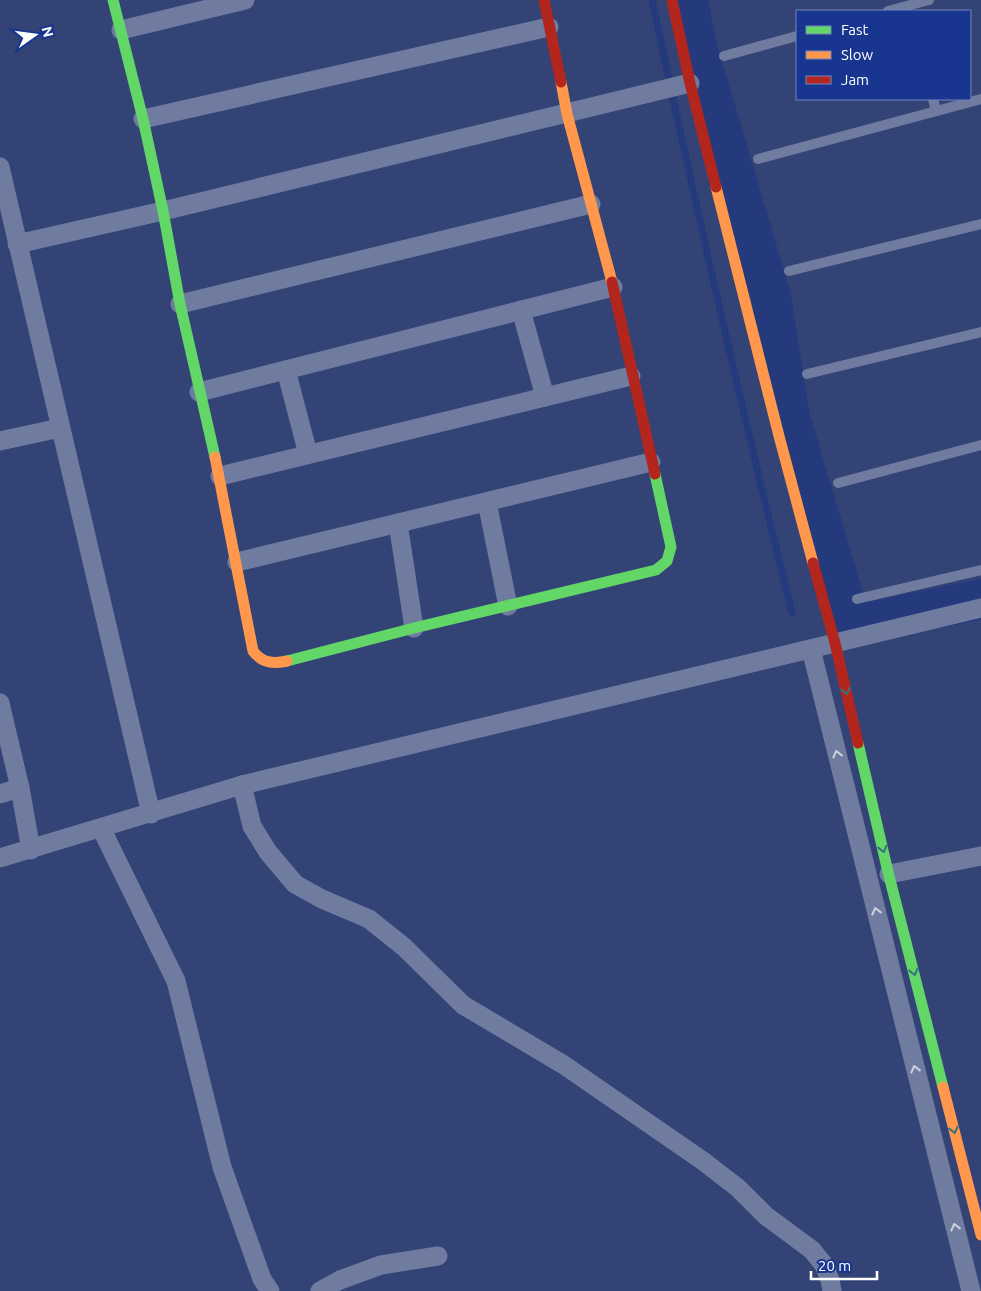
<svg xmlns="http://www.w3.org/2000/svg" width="981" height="1291" font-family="Ubuntu,sans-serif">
<rect width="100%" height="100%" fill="#334375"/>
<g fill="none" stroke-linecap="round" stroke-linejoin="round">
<path stroke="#243a7c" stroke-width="7" d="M652,0C695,205 742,410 792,613"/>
<path stroke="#243a7c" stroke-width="40" d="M688,0L697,47L771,297L790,418L852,625L981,599"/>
<g stroke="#6f7ca0" stroke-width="10">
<path d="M888,11L929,0"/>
<path d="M724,56L797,36"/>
<path d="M933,99L936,111"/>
<path d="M758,159L981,99"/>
<path d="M789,271L981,224"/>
<path d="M807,374L981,332"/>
<path d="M838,483L981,445"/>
<path d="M857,599L981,570"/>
</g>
<g stroke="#6f7ca0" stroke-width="19">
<path d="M121,30L245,0"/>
<path d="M143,119L549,27"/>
<path d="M0,167L151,814"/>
<path d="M17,244L163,211L690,83"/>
<path d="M180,304L591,204"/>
<path d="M521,310L545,397"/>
<path d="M286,370L308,454"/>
<path d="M199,392L613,287"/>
<path d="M0,441L60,428"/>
<path d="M220,476L631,376"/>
<path d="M487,502L508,606"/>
<path d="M398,523L414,628"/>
<path d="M237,562L651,462"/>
<path d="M811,649L971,1291"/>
<path d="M0,703L20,788L31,850"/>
<path d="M242,785L252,826L268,852L295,884L322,899L369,919L404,947L463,1005L564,1065L703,1161L738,1188L766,1216L812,1250L824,1265L830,1280L832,1291"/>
<path d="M0,794L20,788"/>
<path d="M101,828L176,981L222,1167L262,1279L270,1291"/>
<path d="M0,858L242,785L981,608"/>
<path d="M889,874L981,856"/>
<path d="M320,1291L340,1280L381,1265L438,1256"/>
</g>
<g stroke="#63d668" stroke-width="11">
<path d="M113,0L143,119L163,211L180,304L215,457"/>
<path d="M287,661L414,628L656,570L667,561L671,547L655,474"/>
<path d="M858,743L888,872L943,1087"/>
</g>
<g stroke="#ff974d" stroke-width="11">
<path d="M561,82L567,114L612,282"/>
<path d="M716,187L779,436L813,563"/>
<path d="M215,457L253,651C262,663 273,664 287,661"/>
<path d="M943,1087L981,1235"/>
</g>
<g stroke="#b3261e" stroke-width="11">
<path d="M544,0L561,82"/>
<path d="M672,0L690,83L716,187"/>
<path d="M612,282L655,474"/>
<path d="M813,563L835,643L858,743"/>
</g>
</g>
<defs><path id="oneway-chevron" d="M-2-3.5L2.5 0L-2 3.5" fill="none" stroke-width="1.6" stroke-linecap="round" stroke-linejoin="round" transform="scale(1.25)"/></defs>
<g stroke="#367580">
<use href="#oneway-chevron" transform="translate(846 691) rotate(77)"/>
<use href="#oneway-chevron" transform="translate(883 849) rotate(76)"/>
<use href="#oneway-chevron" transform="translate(914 972) rotate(76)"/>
<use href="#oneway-chevron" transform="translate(954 1130) rotate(76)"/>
</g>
<g stroke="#cdd1de">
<use href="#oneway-chevron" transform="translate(837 754) rotate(-104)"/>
<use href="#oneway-chevron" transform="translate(876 911) rotate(-104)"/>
<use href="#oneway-chevron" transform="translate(915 1069) rotate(-104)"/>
<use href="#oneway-chevron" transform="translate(955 1227) rotate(-104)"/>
</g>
<rect x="796" y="10" width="175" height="90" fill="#183590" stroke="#7486bc"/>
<rect x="806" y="26" width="25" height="8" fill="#63d668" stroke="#7486bc"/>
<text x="841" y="35" font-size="15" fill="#ffffff">Fast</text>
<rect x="806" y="51" width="25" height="8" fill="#ff974d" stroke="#7486bc"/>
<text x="841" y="60" font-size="15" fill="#ffffff">Slow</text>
<rect x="806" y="76" width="25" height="8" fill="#b3261e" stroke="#7486bc"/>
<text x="841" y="85" font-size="15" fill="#ffffff">Jam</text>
<g transform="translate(35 35) rotate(76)" stroke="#183590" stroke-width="4" paint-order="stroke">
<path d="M0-4L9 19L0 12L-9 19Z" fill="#ffffff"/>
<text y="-8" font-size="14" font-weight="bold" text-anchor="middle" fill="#ffffff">N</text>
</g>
<path d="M811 1271v8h66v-8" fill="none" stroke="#ffffff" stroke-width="2.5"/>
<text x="818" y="1271" font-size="15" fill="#ffffff" stroke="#183590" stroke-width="4" paint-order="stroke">20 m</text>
</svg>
